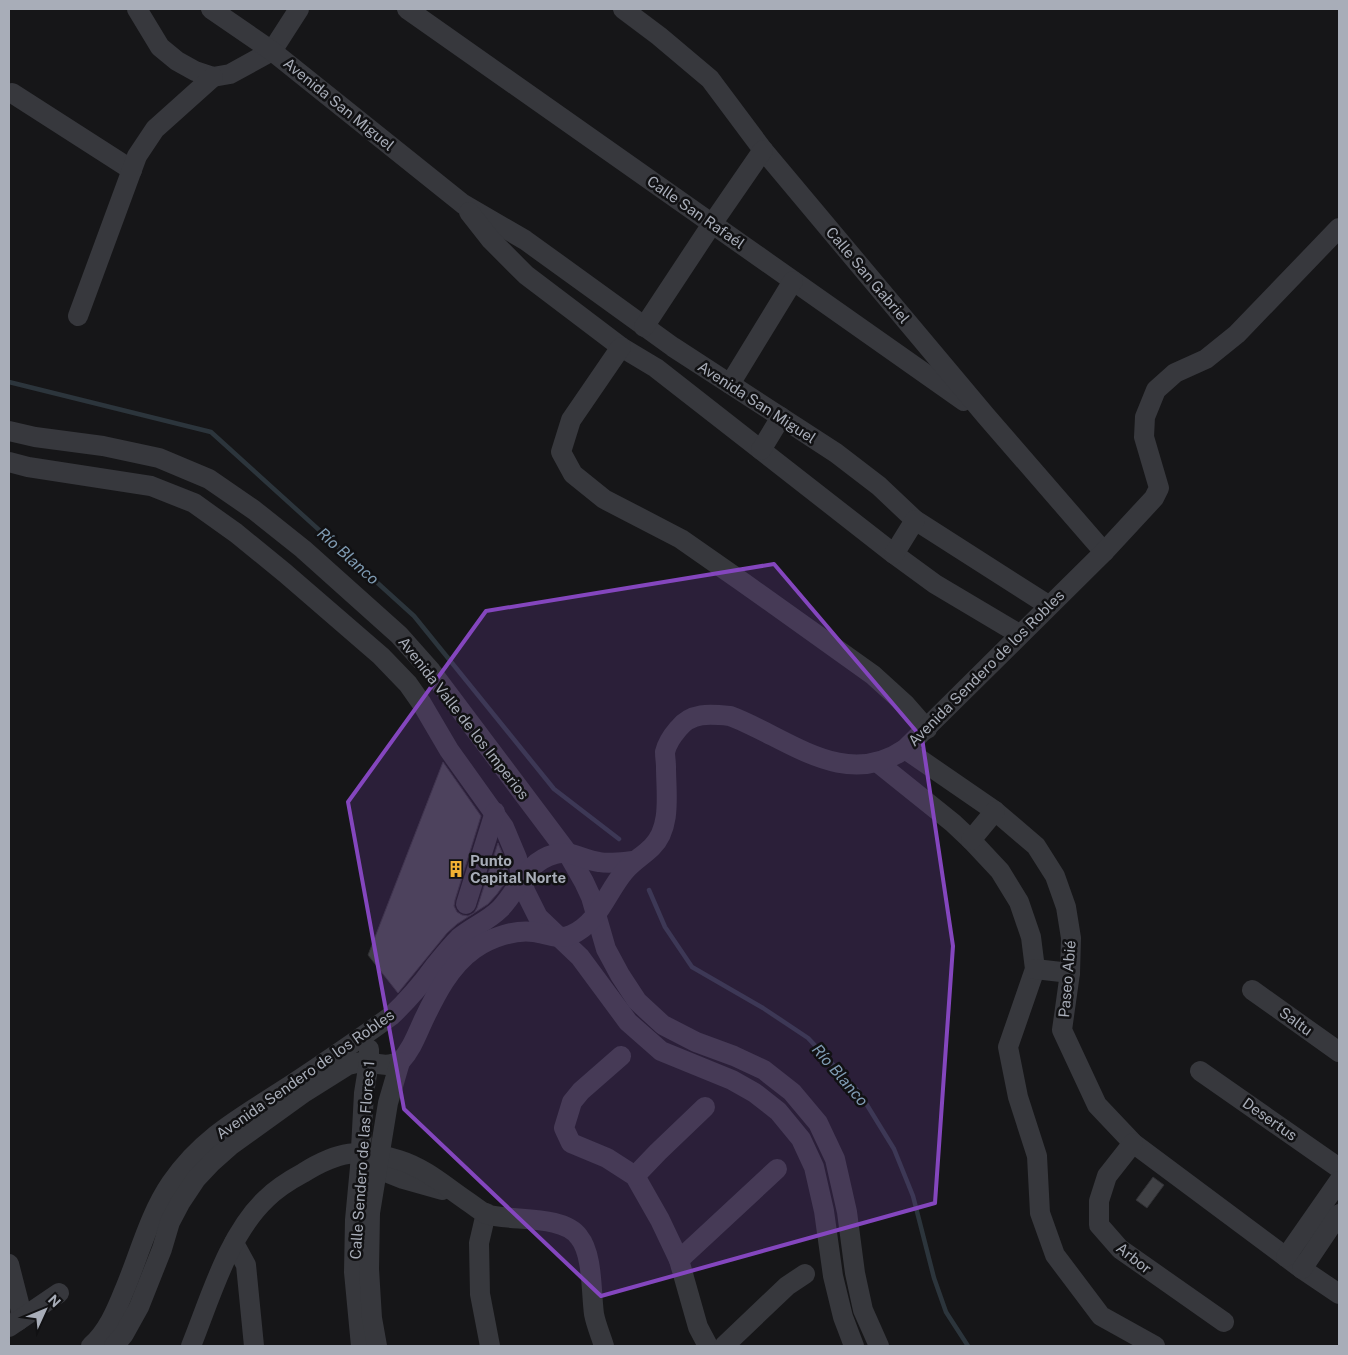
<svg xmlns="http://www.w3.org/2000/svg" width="1348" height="1355" font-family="'Public Sans',sans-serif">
<rect width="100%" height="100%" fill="#161618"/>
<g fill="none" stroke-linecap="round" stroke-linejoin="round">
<g stroke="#2c353c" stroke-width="4.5">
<path d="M9,382L211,432L414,616L554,789L619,839"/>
<path d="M649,890L665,927L692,967L763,1008L808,1038L859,1092L894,1149L913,1196L934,1278L946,1312L968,1346"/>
</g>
</g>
<g fill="#404145" stroke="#303034">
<path d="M443,762L481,816L455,900L454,906L457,912L462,915L468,916L474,913L477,908L498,843L506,862L509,877L497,894L488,904L457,924L447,933L398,993L368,955Z"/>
<path d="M1153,1177L1164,1185L1147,1208L1136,1200Z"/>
</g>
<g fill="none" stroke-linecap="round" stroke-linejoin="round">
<g stroke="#37383d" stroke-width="20">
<path d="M137,9L160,47L177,61L195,71L213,77L230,74L272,51L299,9"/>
<path d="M211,9L272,51L463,204L525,240L673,347L836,453L879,486L915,520L1048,605"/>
<path d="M407,9L964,401"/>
<path d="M623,9L659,36L710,79L763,150L986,416L1104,552"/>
<path d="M12,93L132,170"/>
<path d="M469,212L491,240L526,275L621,347L656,368L894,554L935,584L1019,634"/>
<path d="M78,316L137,156L155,129L213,77"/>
<path d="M644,327L712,224L763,150"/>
<path d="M621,347L571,420L561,452L573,474L604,499L681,539L744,583L873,675L906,705L927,729"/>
<path d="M730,384L793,281"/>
<path d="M9,431L35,437L103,446L159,458L209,479L254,510L303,549L399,635L431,671L567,852L584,882L591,897L606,949L620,975L637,1001L663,1025L696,1042L734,1056L764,1070L792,1092L818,1123L835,1159L847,1212L855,1273L863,1310L879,1346"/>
<path d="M761,450L781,417"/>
<path d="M9,462L28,467L151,486L194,503L236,533L285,573L381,656L408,684L422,704L449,750L504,827L517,858L525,891L538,917L580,957L628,1022L661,1051L732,1080L755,1093L778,1111L801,1139L814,1167L824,1211L833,1276L843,1317L854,1346"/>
<path d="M894,554L915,520"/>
<path d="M905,749L995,811L1036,846L1055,876L1066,907L1071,938L1070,973L1062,1030L1097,1105L1133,1143L1302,1269L1339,1294"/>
<path d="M877,762L953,823L971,840L1000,871L1019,902L1031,937L1035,969L1008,1047L1018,1097L1037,1156L1040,1213L1055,1255L1101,1316L1155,1346"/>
<path d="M971,840L995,811"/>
<path d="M466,904L495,812"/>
<path d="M1035,969L1070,973"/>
<path d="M1252,990L1339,1052"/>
<path d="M621,1056L581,1091L572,1102L564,1128L571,1143L607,1158L635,1176L660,1220L679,1260L698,1327L708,1346"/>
<path d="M1200,1071L1339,1168"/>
<path d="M1133,1143L1107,1176L1099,1201V1225L1120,1249L1224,1322"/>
<path d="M365,1167L378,1169L403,1179L442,1190"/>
<path d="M635,1176L658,1152L705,1107"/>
<path d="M486,1213L479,1243L480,1294L490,1346"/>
<path d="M234,1243L246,1265L254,1346"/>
<path d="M1286,1257L1339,1181"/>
<path d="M679,1260L777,1169"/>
<path d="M9,1264L20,1307L21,1313L18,1321"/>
<path d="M1302,1269L1339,1214"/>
<path d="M9,1327L59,1293"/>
<path d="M91,1346C107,1332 116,1311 124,1291C139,1256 149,1215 171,1183C203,1136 245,1115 291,1085C324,1063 358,1040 391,1016C407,1001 421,985 434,967C442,957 450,947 459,938C472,927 488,921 500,909C519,890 525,862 555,854C571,850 583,860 599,862C610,864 622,862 633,861"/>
<path d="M114,1346L124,1334L139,1307L162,1249L170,1222L180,1203L196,1179L212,1162L230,1146L305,1092L348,1065L361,1062L387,1065L400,1062C412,1049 417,1034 424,1019C436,994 450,966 474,949C490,938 515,929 534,932C547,934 559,940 571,935C598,924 607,892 624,872C632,862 643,856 652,847C672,827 666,793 666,767C666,762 665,757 665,752C667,743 672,736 678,729C691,712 710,714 730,716C787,737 844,791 905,749L1104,552L1154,498L1159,488L1144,437L1145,417L1156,390L1175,373L1206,359L1237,334L1339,228"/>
<path d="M191,1346C210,1299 228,1235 266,1199C276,1189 290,1180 303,1173C338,1151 359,1148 399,1160C425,1168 445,1186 467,1201C473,1205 480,1211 486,1214C510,1222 563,1214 579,1237C593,1254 591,1292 594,1314C596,1325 601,1336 604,1346"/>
<path d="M361,1346L354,1272L355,1220L360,1167L364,1093L369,1062V1049"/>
<path d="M377,1346L372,1318L369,1269L370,1213L388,1103L400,1062"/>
<path d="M724,1346L787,1286L805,1274"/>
</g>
</g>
<path fill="#8446be" fill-opacity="0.2" stroke="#8446be" stroke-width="4" stroke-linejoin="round" d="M774,564L922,738L953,946L935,1203L601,1296L404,1109L348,802L486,611Z"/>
<defs>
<g id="building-bare" transform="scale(1.35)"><path d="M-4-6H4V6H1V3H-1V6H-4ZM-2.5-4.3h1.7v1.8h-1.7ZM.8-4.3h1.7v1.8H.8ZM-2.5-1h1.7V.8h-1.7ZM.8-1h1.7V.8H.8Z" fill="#f2b134" stroke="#111113" stroke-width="2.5" paint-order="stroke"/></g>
</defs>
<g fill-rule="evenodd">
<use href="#building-bare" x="456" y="869"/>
</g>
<g text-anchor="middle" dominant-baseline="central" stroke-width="5" stroke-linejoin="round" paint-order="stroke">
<g font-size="15" fill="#a8adb8" stroke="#111113">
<text transform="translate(339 104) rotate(39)">Avenida San Miguel</text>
<text transform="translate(696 212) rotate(35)">Calle San Rafaél</text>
<text transform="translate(868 275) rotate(50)">Calle San Gabriel</text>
<text transform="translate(757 402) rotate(33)">Avenida San Miguel</text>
<text transform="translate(986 668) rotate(-45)">Avenida Sendero de los Robles</text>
<text transform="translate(464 718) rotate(52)">Avenida Valle de los Imperios</text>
<text transform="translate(1067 979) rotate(-85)">Paseo Abié</text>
<text transform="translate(1296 1021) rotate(36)">Saltu</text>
<text transform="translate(305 1074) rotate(-35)">Avenida Sendero de los Robles</text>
<text transform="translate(1270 1119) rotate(35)">Desertus</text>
<text transform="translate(362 1160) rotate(-86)">Calle Sendero de las Flores 1</text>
<text transform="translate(1134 1258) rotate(38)">Arbor</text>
</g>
<g font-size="15" font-weight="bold" fill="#a8adb8" stroke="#111113" text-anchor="start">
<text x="470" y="860">Punto<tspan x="470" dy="17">Capital Norte</tspan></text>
</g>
<g font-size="16" font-style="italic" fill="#7f9bb3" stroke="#111113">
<text transform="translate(348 556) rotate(42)">Río Blanco</text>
<text transform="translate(840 1075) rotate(49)">Río Blanco</text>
</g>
</g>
<rect width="1348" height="1355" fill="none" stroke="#a8adb8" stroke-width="20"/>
<g transform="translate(45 1310) rotate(46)" stroke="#111113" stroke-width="4" paint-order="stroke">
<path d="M0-4L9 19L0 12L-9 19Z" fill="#a8adb8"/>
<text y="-8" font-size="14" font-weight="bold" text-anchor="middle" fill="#a8adb8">N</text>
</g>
</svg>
